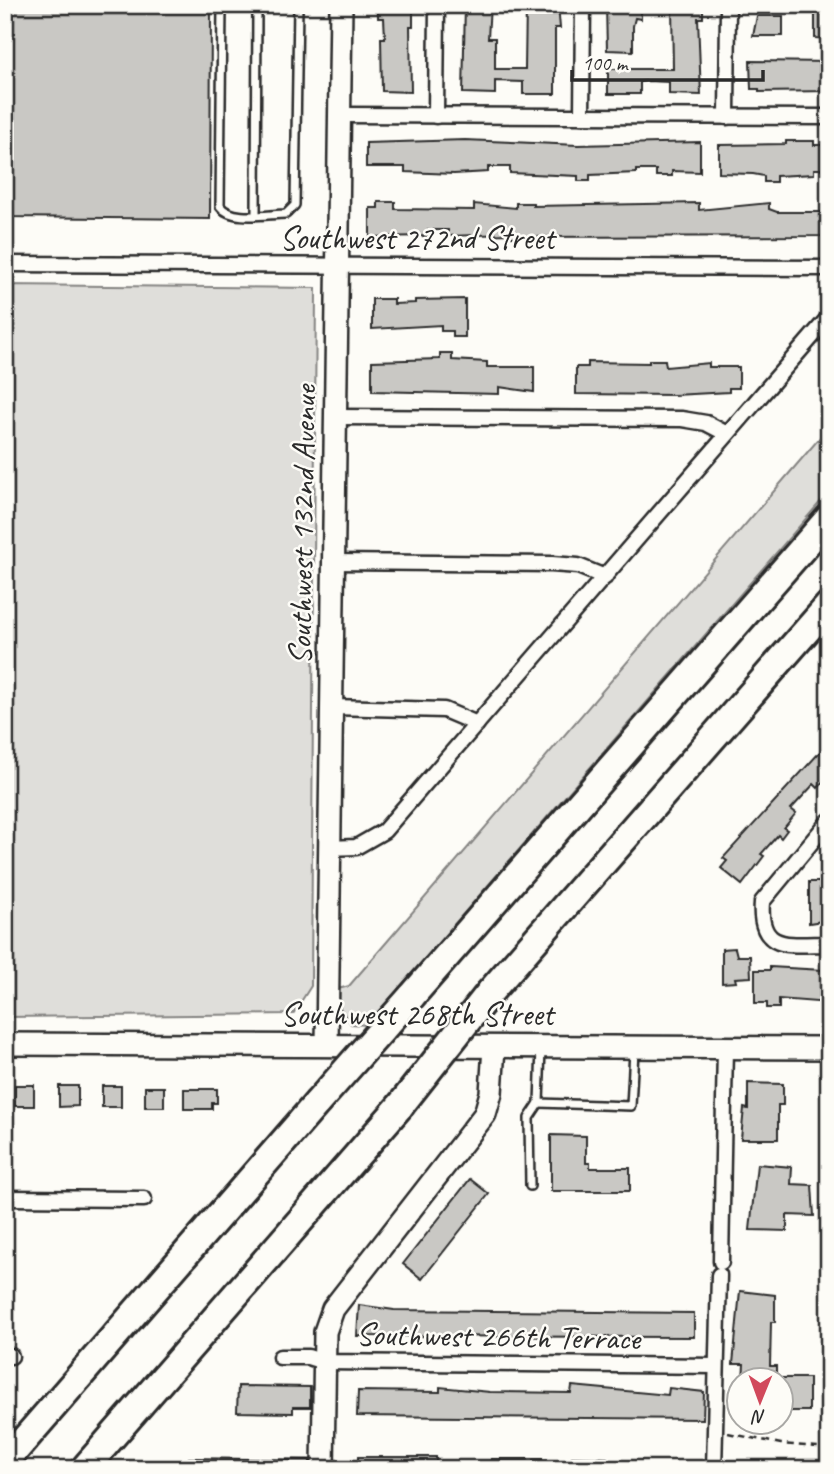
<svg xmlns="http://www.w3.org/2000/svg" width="834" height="1474" font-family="Caveat,sans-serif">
<rect width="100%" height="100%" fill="#fdfcf7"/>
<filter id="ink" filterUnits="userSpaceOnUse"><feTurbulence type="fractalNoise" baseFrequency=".0143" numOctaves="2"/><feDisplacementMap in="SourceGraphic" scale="14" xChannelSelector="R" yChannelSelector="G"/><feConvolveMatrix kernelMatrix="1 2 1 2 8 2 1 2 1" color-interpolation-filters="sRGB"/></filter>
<g filter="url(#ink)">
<g fill="#dfdeda" stroke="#858482" stroke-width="2">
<path d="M5,285L316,288L311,986L293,1014L5,1017Z"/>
<path d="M829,427V492L367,1025L351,1024L340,1008L338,989L349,986Z"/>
</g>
<g fill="#c9c8c4" stroke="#2b2b2b" stroke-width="2">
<path d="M5,5H211L210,219L5,217Z"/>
<path d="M378,5H413V26H410L411,92L382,91L381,38H385L384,18H378Z"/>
<path d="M465,5H490L488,38H495V69H525L526,5H558L560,28H555V94H523V82L495,81V94L463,93Z"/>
<path d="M606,5H641V19L635,18L633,26V51L607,50Z"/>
<path d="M672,5H703V18H698L701,95L669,94V82L647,81L640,82V94H608V69H673Z"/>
<path d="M815,13H829V39L815,38Z"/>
<path d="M757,16H783V36H753Z"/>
<path d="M750,61L829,62V91L759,92V89H751Z"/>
<path d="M465,140L578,145L700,142V172L672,171V176H656V170H636V173L590,175V181H578V176L510,173V167H488V172L454,174L405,172V167H366V143Z"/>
<path d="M786,141H814V145H829V169H814V174L776,176V182H764V176L753,174L719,173V145L786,144Z"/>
<path d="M378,202H395V209L474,210V204L516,208V203H533V206L699,203V210L769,203V209L777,212H829V236L508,237V234L448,236V230H428V236L370,237V208H378Z"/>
<path d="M372,299H394V304L415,303V300L465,299V337H453V331H441V325L372,329Z"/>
<path d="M440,353H452V360L487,362V367H534V392L499,387V394L372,391V361L440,359Z"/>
<path d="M649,360H665L666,367L709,363V367H739V388H729V392L674,395L576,394V367H588V362L649,363Z"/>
<path d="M829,742V776L818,788L814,784L791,809L796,813L784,828L787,830L781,838L778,835L761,854L764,856L742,885L721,868L727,861L723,858Z"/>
<path d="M809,882H829V920L809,923Z"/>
<path d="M735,948L737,956H750L751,977L735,978L736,982L722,983V949Z"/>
<path d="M770,967L823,970V974H829V1003L779,999V1008H767V1003H755V970H770Z"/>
<path d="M748,1083L783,1084V1105H778V1139H741L744,1108L748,1109Z"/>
<rect x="15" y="1085" width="19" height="21"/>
<path d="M59,1086H78V1106L59,1107Z"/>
<rect x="102" y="1086" width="19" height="21"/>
<rect x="145" y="1087" width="19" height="20"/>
<path d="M184,1089H217V1103H212V1109H184Z"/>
<path d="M551,1135L586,1136V1163H590V1168H630V1191H551Z"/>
<path d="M757,1164L792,1167L791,1184L812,1185L814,1216L787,1215V1231L750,1230Z"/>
<path d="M470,1179L489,1194L422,1279L403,1264Z"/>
<path d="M740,1291L775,1295V1322H771L770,1366H776V1380H743L744,1364H733Z"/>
<path d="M359,1305L394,1310L694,1313V1337L357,1336Z"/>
<rect x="782" y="1378" width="27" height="33"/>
<path d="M238,1386L310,1387V1407H293V1413L237,1412Z"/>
<path d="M572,1386L668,1395L669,1388L704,1392L703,1419L357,1416L358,1391L440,1392V1387L490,1392L571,1393Z"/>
<rect x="358" y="1457" width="78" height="12"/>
<path d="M572,1457L607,1458V1469H572Z"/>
<path d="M189,1458L310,1460V1469H189Z"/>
<rect x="491" y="1459" width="51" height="10"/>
</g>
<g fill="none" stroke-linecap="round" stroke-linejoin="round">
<g stroke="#2b2b2b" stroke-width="12">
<g id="lane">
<path d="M222,5L220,206C231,222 268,214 286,214L295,205L298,5"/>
<path d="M256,214L257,5"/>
<path d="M541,1048L539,1103L631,1106L634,1051"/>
<path d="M530,1186L529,1118L539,1103"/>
</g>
</g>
<g stroke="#2b2b2b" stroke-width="19">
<g id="street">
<path d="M340,115L829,117"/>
<path d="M436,116L437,5"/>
<path d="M582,116L583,5"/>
<path d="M727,117L728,5"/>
<path d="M5,264L829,268"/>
<path d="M335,417L682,419L706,423L727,434"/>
<path d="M333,562L552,564L578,566L605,577"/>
<path d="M332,707L444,710L477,724"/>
<path d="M829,821L762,902C758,953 790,944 829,944"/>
<path d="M329,848L356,847L384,831L829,317"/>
<path d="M5,1198L144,1199"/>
<path d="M721,1262L725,1047"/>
<path d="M5,1356H11"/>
<path d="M280,1357H308L324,1362L716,1366"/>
<path d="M714,1469L719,1275"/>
</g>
</g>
<g stroke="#2b2b2b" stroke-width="26">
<g id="secondary">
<path d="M5,1044L829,1048"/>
<path d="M327,1045L341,5"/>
<path d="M323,1469L325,1332L333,1309L485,1114L491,1093L494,1047"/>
</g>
</g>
<g stroke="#2b2b2b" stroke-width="32">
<g id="highway">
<path d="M490,992L829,605"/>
<path d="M411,997L829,518"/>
<path d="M5,1462L317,1103"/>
<path d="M84,1469L400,1106"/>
</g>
</g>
<path stroke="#2b2b2b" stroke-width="2.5" stroke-dasharray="7 5" stroke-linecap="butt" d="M728,1433L781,1444L829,1448"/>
<use href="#lane" stroke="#fdfcf7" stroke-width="7"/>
<use href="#street" stroke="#fdfcf7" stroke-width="14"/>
<use href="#secondary" stroke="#fdfcf7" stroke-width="21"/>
<use href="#highway" stroke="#fdfcf7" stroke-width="26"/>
<g stroke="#2b2b2b" stroke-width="32" stroke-linecap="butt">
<g id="highway-bridge">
<path d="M317,1103L411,997"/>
<path d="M400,1106L490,992"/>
</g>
</g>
<use href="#highway-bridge" stroke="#fdfcf7" stroke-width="26"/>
</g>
</g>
<g text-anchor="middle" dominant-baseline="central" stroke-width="5" stroke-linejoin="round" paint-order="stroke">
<g font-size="33" fill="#2b2b2b" stroke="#fdfcf7">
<text x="417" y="238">Southwest 272nd Street</text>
<text transform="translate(302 525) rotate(-89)">Southwest 132nd Avenue</text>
<text x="417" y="1014">Southwest 268th Street</text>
<text transform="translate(498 1336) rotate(1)">Southwest 266th Terrace</text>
</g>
</g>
<rect width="834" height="1474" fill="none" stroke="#fdfcf7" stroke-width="28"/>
<rect x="14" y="14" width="806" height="1446" fill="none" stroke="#2b2b2b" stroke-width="2.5" filter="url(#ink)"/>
<g transform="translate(760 1401) rotate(181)"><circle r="33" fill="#fdfcf7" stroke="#a9a8a5" stroke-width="2"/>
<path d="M0-5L12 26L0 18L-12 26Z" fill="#d1495b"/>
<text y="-10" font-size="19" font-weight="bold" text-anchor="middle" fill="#2b2b2b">N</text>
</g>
<path d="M572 70v10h191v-10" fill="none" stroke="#2b2b2b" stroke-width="3.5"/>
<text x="582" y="70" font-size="21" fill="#2b2b2b" stroke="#fdfcf7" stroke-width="5" paint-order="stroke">100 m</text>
</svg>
